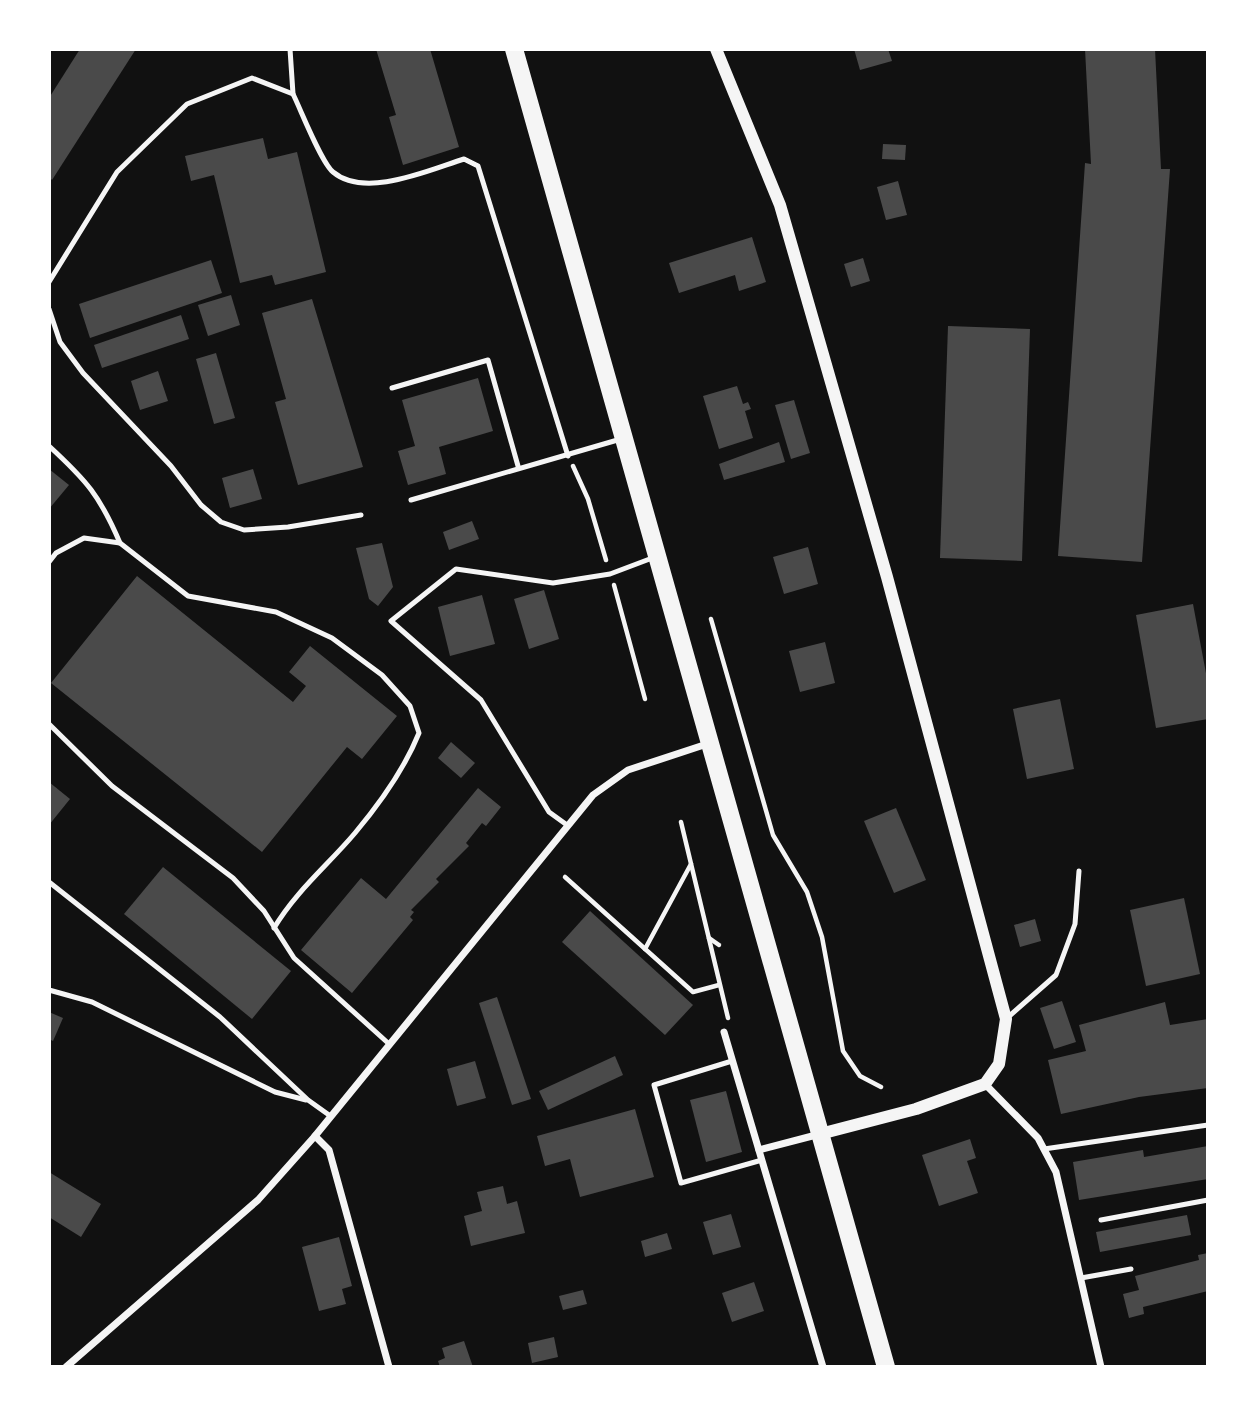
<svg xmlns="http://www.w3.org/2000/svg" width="1257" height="1416" font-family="Figtree,sans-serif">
<rect width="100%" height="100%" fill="#111"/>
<g fill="#4a4a4a">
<path d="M80,49H136L52,180L49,177V98Z"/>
<path d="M376,49H430L459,147L403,165L389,117L396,115Z"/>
<path d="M854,49H888L892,61L860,70Z"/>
<path d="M1085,49H1155L1161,169H1170L1142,562L1058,556L1085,163L1091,164Z"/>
<path d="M263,138L268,159L297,152L326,272L275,285L272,275L240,283L214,175L191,181L185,156Z"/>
<path d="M883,144L906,145L905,160L882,159Z"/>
<path d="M898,181L907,215L886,220L877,187Z"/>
<path d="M752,237L766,282L739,291L735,275L679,293L669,263Z"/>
<path d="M863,258L870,281L851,287L844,264Z"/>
<path d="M211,260L222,293L90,338L79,304Z"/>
<path d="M231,295L240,325L208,336L198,305Z"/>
<path d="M312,299L363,467L298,485L275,402L286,399L262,313Z"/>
<path d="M181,315L189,339L102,368L94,345Z"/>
<path d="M948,326L1030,329L1022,561L940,558Z"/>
<path d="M216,353L235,418L214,424L196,359Z"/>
<path d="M158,371L168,401L140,410L131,381Z"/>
<path d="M478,378L493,431L439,447L446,474L408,485L398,451L415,446L402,400Z"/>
<path d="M737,386L743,404L748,402L751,409L745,411L753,438L719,449L703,396Z"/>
<path d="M794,400L810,453L791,459L775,405Z"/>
<path d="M779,442L785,462L724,480L719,464Z"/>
<path d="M49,469L69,485L49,509Z"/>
<path d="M253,469L262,499L230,508L222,478Z"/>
<path d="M472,521L479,539L449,550L443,532Z"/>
<path d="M382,543L393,587L378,606L369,599L356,548Z"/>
<path d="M808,547L818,584L784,594L773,557Z"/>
<path d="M137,576L293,702L306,686L289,672L310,646L397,716L362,759L347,747L262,852L51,683Z"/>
<path d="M544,590L559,639L529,649L514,599Z"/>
<path d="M482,595L495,644L450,656L438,607Z"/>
<path d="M1193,604L1208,684V719L1156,728L1136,615Z"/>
<path d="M825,642L835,683L800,692L789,651Z"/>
<path d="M1060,699L1074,769L1027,779L1013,709Z"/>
<path d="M451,742L475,763L461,778L438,758Z"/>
<path d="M49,782L70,799L49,825Z"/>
<path d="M478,788L501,807L486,826L482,823L466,843L469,846L436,879L439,882L411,910L414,912L410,917L413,920L352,993L301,950L361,878L386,899Z"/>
<path d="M896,808L926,880L894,893L864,821Z"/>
<path d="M163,867L291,971L252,1019L124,914Z"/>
<path d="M1184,898L1200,974L1146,986L1130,910Z"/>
<path d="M590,911L693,1005L665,1035L562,942Z"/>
<path d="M1035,919L1041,941L1020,947L1014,925Z"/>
<path d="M497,997L531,1099L512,1105L479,1003Z"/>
<path d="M1062,1001L1076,1042L1054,1049L1040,1008Z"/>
<path d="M1165,1002L1170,1025L1208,1019V1088L1139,1097L1061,1114L1048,1060L1086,1051L1079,1025Z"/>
<path d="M49,1012L63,1018L53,1041L49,1039Z"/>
<path d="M615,1056L623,1075L548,1110L539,1091Z"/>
<path d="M475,1061L486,1098L457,1106L447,1069Z"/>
<path d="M726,1091L742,1152L706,1162L690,1100Z"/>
<path d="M635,1109L654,1177L580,1197L570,1159L545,1166L537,1136Z"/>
<path d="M970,1139L976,1158L967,1161L978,1193L939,1206L922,1155Z"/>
<path d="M1208,1146V1179L1079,1200L1073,1162L1143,1150L1144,1157Z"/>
<path d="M49,1172L101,1204L81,1237L49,1217Z"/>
<path d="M503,1186L507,1204L517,1201L525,1233L471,1246L464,1216L482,1211L477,1192Z"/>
<path d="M731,1214L741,1247L713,1255L703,1222Z"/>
<path d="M1187,1215L1191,1235L1100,1252L1096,1232Z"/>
<path d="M667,1233L672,1249L645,1257L641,1241Z"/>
<path d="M339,1237L352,1286L342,1289L346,1304L319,1311L302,1247Z"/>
<path d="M1208,1253V1291L1143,1307L1144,1314L1129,1318L1123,1294L1139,1290L1135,1276L1199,1260L1198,1255Z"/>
<path d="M754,1282L764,1311L732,1322L722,1293Z"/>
<path d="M583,1290L587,1304L563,1310L559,1296Z"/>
<path d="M554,1337L558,1357L532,1363L528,1343Z"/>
<path d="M464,1341L473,1367H440L438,1361L445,1358L442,1348Z"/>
</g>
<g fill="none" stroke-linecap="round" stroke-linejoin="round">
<g stroke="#f5f5f5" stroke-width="4.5">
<path d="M573,466L588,499L606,560"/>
<path d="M614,585L645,699"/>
<path d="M711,619L773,835L807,892L822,937L843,1051L860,1076L881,1087"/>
<path d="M681,822L728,1018"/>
<path d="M565,877L693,992L719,985"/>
<path d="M709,938L719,945"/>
<path d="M645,949L691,864"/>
</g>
<g stroke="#f5f5f5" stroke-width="5">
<path d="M290,49L293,94"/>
<path d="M49,282L117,172L187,104L252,78L293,94C301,110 321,162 333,172C365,199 429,170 464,159L478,166L568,456"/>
<path d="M49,309L60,342L83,373L171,466L201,505L221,522L244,530L288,527L361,515"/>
<path d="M392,388L488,360L518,466"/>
<path d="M49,446C87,481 100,496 120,543"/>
<path d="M411,500L621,439"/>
<path d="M49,562L56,553L84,538L120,543L188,596L276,612L332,638L382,675L410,706L419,733C404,770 381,802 355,833C328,865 296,891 274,928"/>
<path d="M49,724L112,786L233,878L264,911L294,958L388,1043"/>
<path d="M567,825L549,812L481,700L391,621L456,569L553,583L610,574L655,557"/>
<path d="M49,882L220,1017L308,1100L329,1115"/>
<path d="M49,990L92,1002L275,1092L306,1100"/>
<path d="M1006,1019L1056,975L1075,924L1079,871"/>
<path d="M732,1061L654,1085L681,1183L762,1160"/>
<path d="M1044,1149L1208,1125"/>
<path d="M1101,1220L1208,1200"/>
<path d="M1081,1278L1131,1269"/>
</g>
<g stroke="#f5f5f5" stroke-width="7">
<path d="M724,1032L823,1367"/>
<path d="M985,1084L1038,1138L1056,1172L1101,1367"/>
<path d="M315,1136L329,1150L389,1367"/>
<path d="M759,1150L820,1134"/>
<path d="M66,1367L258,1200L315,1136L593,795L628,770L710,743"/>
</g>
<path stroke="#f5f5f5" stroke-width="12" d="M716,49L780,205L793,250L887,577L1006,1019L999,1064L985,1084L916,1109L820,1134"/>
<path stroke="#f5f5f5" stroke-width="18" d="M514,49L886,1367"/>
</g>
<rect width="1257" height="1416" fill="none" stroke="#ffffff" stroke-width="102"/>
</svg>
